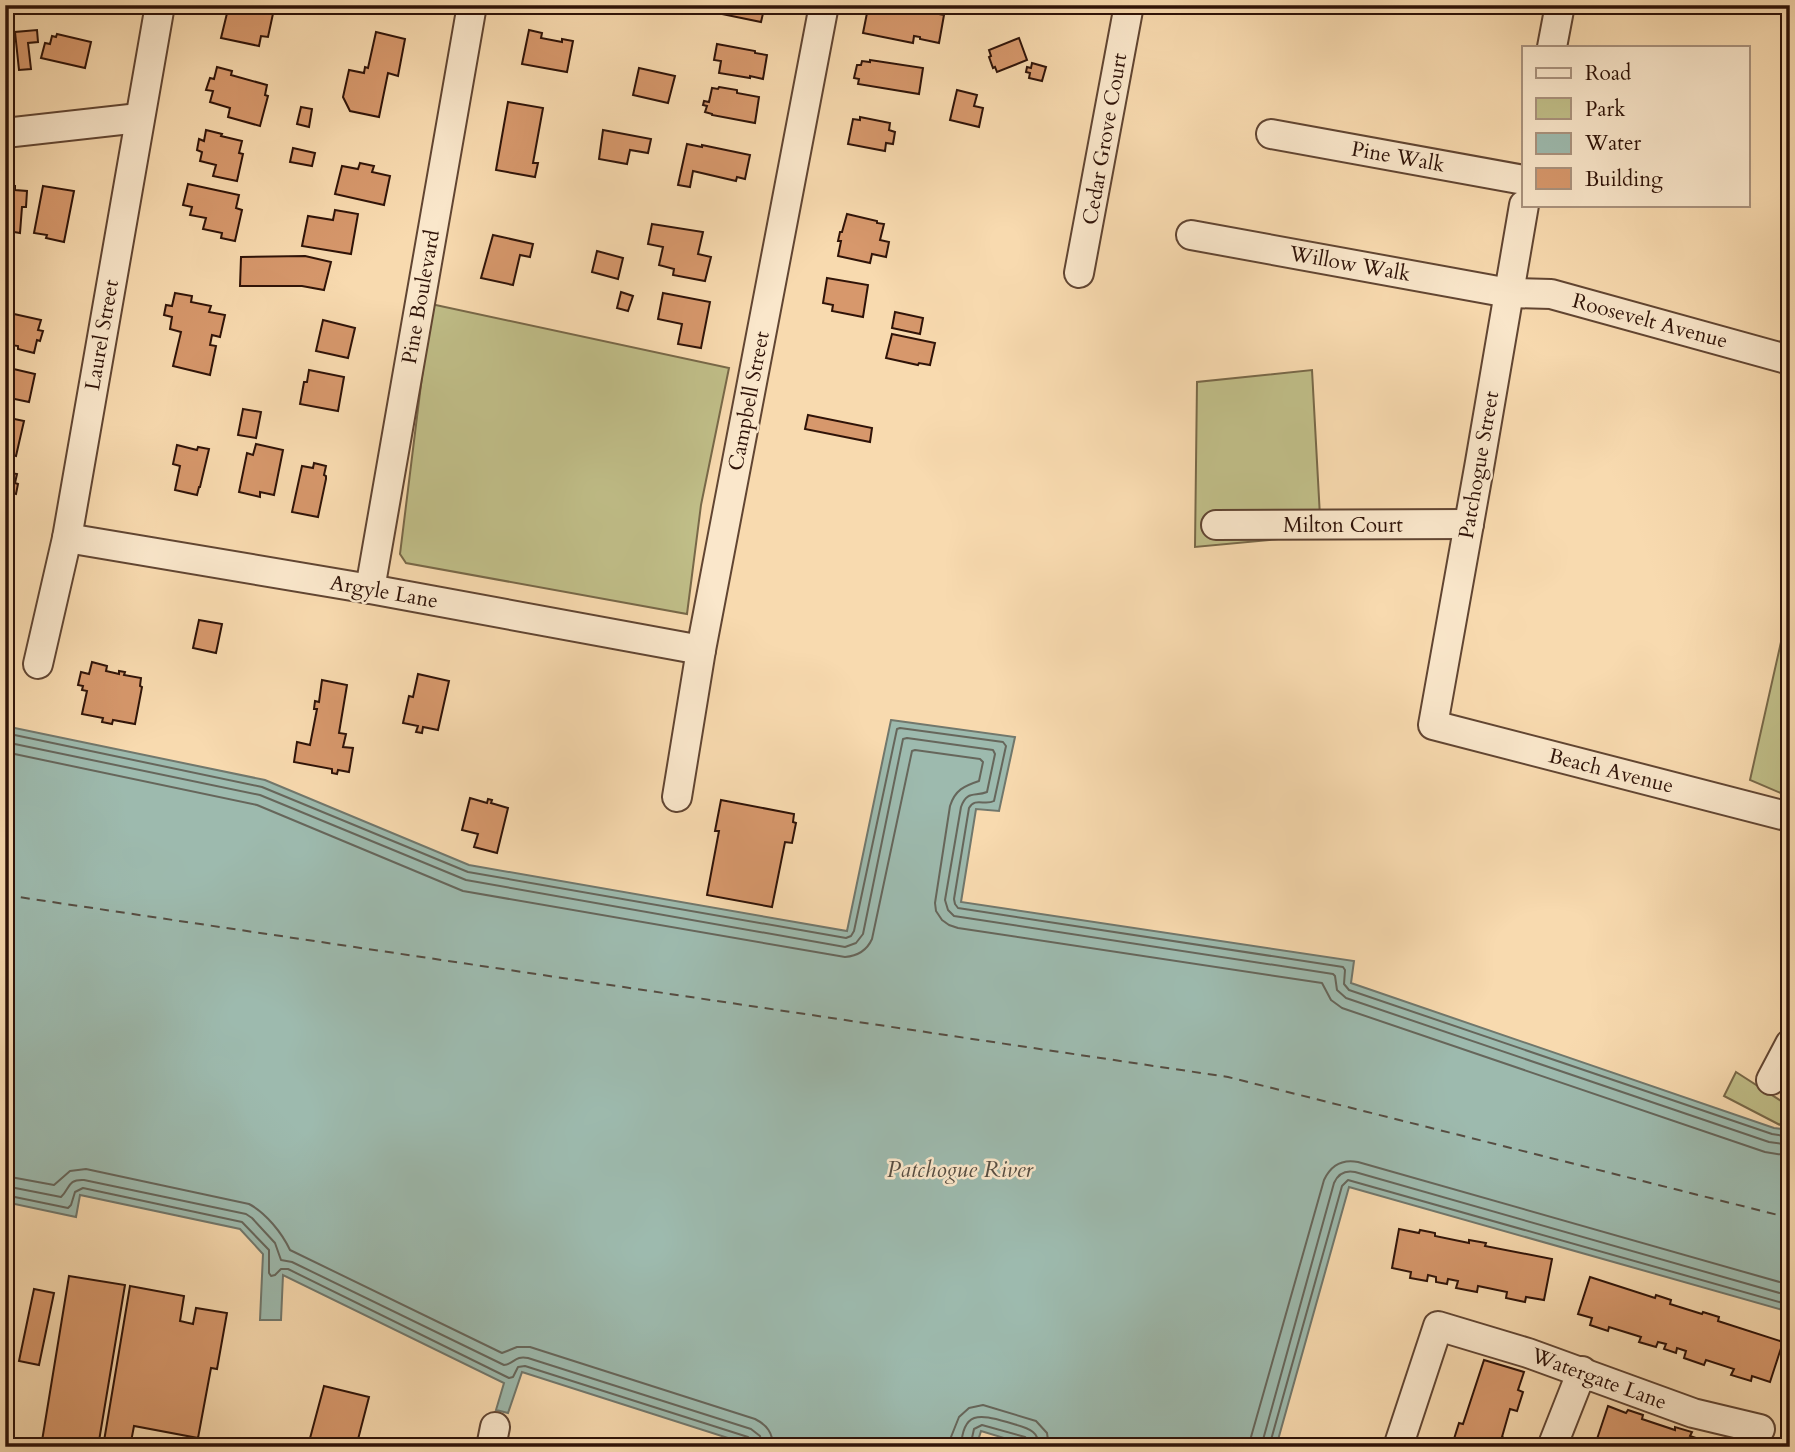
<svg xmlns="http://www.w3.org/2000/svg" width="1795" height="1452" font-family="Cardo,serif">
<rect width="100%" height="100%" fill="#f8daaf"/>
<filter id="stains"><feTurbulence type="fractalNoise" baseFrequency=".00286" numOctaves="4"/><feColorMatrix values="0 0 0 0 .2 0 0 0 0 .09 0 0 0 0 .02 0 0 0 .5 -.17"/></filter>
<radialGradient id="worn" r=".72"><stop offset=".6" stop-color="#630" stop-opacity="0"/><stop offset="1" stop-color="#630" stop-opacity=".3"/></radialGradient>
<g fill="#c0be88" stroke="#786848" stroke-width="2">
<path d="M431,304L729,368L701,505L687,614L406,563L400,554Z"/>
<path d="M1312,370L1321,535L1195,547L1197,382Z"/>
<path d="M1790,602V797L1750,780Z"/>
<path d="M1736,1072L1789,1106L1780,1125L1724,1096Z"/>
</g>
<path fill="#9dbaae" stroke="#71776c" stroke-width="2" d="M891,720L1015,737L999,811L976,809L961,902L1354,961L1351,983L1774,1128L1790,1130V1312L1349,1187L1276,1447H1034L981,1431L976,1447H756L522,1372L508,1413L496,1410L504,1383L283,1275L281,1320H260L263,1254L240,1229L80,1195L76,1217L5,1202V726L265,780L469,865L847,931Z"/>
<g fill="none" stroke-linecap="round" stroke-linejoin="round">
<g stroke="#66665b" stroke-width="2">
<path d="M5,733L262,787L468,872L846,938L851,936L854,931L897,729L900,728L1003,742L1006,746L994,801C985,806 975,797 969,808L954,899L955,904L958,908L1343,967L1345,970L1344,984L1349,990L1772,1134L1790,1137"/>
<path d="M5,742L260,795L466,880L845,947L856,943L863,934L903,739L907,738L993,750L995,754L987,792C975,797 967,790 961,807L945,900L948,910L954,916L1333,974L1335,976L1337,990L1346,998L1769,1142L1790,1145"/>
<path d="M5,752L257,805L463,891L845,957C858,956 867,950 872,939L912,751L915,750L980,759L983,762L979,781C964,786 955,790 950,806L935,903L936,911L942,920L949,925L958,928L1322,983L1331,1000L1342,1008L1765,1152L1790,1156"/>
<path d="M5,1176L54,1185L70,1171L86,1169L249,1204C266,1213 282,1233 290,1250L502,1353L517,1347H530L755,1419C767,1425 773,1433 773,1447"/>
<path d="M5,1186L61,1197C70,1189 67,1179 84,1180L246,1214L252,1218L275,1243L281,1260L292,1262L504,1365C514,1364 515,1355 528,1358L751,1429L760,1436L762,1447"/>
<path d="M5,1195L68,1208L71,1205L75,1192L83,1188L242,1222L269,1250V1273L271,1276L275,1275L281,1269H288L509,1378L513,1377L518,1367L525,1366L748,1437L753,1441L754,1447"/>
<path d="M950,1447L951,1437L959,1417L969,1408L983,1405L1036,1421L1047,1433L1049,1447"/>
<path d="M961,1447C963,1411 979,1414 1007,1422C1015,1425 1026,1426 1033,1432C1038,1436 1038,1441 1039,1447"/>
<path d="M970,1447L974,1429L982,1425L1025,1437L1029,1441L1030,1447"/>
<path d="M1250,1447L1251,1437L1324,1180C1331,1165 1342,1159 1358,1162L1790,1285"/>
<path d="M1261,1447L1334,1183C1338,1174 1345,1170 1355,1172L1790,1296"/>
<path d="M1269,1447L1342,1186L1348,1180L1790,1305"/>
</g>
<path stroke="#564d42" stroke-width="2" stroke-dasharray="9 7" stroke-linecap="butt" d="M5,895L1228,1077L1790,1218"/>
</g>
<g fill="#d7986c" stroke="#2f1308" stroke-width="2">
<path d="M229,5H264L263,7L274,9L268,37L261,36L259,46L221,38Z"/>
<path d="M715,5H765L761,22L717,13L718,8L715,7Z"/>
<path d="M903,7L944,15L939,43L920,39V37L914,36L913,43L863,33L868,8L878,10L879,8L902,12Z"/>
<path d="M37,30L38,42L28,43L31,69L19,70L15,32Z"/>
<path d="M529,30L542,33L541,38L562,42V39L573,41L567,72L522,64Z"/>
<path d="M376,32L405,39L398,76L388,73L379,117L350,111L343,97L349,70L364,73L365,67L368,68Z"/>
<path d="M57,34L91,42L85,68L41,58L45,43L50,44L52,36L56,37Z"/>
<path d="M1019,38L1027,60L997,72L995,67L993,68L989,57L991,56L989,50Z"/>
<path d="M717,44L755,51V53L767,55L763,79L750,76V78L719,73L721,61L714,60Z"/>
<path d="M870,60L923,68L919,94L858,84L859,79L854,78L857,65H861L862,61L870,62Z"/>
<path d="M1032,63L1046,67L1042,81L1029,78L1030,73L1026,72L1027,67L1031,68Z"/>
<path d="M217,67L232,71L231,75L267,85L265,95L268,96L260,126L228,117L230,108L210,102L213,91L206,90L210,78L214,79Z"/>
<path d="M639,68L675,76L668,103L633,95Z"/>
<path d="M719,87L737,90V93L759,97L755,123L712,115V114L705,112L707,106L703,105L704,101L709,102L712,88L718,89Z"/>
<path d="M957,90L977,95L974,106L983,108L979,127L950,120Z"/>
<path d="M508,102L543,108L533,163H538L535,177L496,170Z"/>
<path d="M301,107L312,109L309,127L297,124Z"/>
<path d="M860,117L890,123L889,130L895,132L893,144L886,143L885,151L848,144L853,119L860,120Z"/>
<path d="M206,130L222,134L221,136L242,141L239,153L243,154L237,181L213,176L216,165L200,161L202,152L197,150L199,139L204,141Z"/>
<path d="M603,130L651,139L648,153L630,150L627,164L599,159Z"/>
<path d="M687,144L702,147V145L750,155L745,179L737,177L736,181L693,171L690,187L678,185Z"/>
<path d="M293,148L315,153L312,166L290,162Z"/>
<path d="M360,163L374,166L372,172L390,176L384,205L335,194L342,166L358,169Z"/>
<path d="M188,184L239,195L236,208L242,210L235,241L221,238L222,233L203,229L206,218L190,215L192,207L183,205Z"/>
<path d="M5,185L15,186V190L27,191L26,207H22L20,233L8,231V227H5Z"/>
<path d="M43,186L74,191L64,242L46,238L47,235L34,233Z"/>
<path d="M335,210L358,214L351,254L302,246L308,216L333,220Z"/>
<path d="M847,214L877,221V223L884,224L880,240L889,242L886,257L872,254L870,263L838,256L841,241H838L840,232H842Z"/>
<path d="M652,224L703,232L698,254L711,257L705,281L673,275L674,269L659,265L663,247L648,244Z"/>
<path d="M493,235L533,244L530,257L520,255L513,285L481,278Z"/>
<path d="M597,251L623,258L618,279L592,272Z"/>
<path d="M305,256L331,262L324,290L302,286H240L241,257Z"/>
<path d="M827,278L868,285L863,317L832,311L833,305L823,303Z"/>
<path d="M621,292L633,296L628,311L617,308Z"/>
<path d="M175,293L192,296L191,302L211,306L209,312L225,315L220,337L212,335L210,345L216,346L210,375L173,366L181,332L170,329L172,317L164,315L166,305L172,306Z"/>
<path d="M663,293L710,302L701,348L678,344L682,324L658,319Z"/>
<path d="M5,312L41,320L38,330L43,331L40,341L37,340L34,353L18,349V346L5,344Z"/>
<path d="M895,312L923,318L920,334L892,328Z"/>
<path d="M323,320L355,328L348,358L316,351Z"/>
<path d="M892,334L935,343L930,365L919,363L918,365L886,358Z"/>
<path d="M5,367L35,374L29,402L5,397Z"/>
<path d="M309,370L344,377L338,411L300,404L304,382H307Z"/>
<path d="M243,409L261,412L256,438L238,435Z"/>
<path d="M808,415L872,428L870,442L805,429Z"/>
<path d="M5,417L24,421L16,456L5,453Z"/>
<path d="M256,444L283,450L274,495L260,492V497L239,492L247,453L253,455Z"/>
<path d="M177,445L197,450L198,447L209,449L200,487H199L197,495L175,490L180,466L173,464Z"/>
<path d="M314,463L326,466L324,475L326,476V479L318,517L292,512L302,466L313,468Z"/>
<path d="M5,472L17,474L15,483L18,484L16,494L13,493L11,504L5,503Z"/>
<path d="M199,620L222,624L216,653L193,648Z"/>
<path d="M92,662L107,666L106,671L119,674V671L125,672L124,675L141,678L140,686L142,687L135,724L113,720L112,724L102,722L103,718L82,714L87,691L82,690L83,686L78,685L81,672L89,674Z"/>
<path d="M418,674L449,681L438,730L423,727L422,733L416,732L418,726L403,723L409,696L413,697Z"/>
<path d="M322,680L347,685L339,733L346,734L343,747L353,748L349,772L338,770L337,774L332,773V769L294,762L297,742L310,745L317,709H314L315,701L319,702Z"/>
<path d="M470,798L487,803L488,799L492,800L491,803L508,808L497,853L474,847L478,834L462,830Z"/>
<path d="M721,800L794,814L793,822L796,823L792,843L785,842L772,907L707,895L719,831H715Z"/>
<path d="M1399,1229L1419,1233L1420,1230L1435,1233V1236L1469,1243V1240L1486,1243L1485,1246L1552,1259L1544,1300L1526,1297L1525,1302L1506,1298L1507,1292L1478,1286L1477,1292L1456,1288L1458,1281L1448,1279L1447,1284L1436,1282V1277L1428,1275L1427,1281L1410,1278L1411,1272L1392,1268Z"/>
<path d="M69,1276L125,1285L98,1447H41Z"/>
<path d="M1590,1277L1655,1298L1656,1295L1671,1300L1670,1304L1702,1314L1703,1312L1719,1317L1718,1321L1783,1342L1770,1382L1752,1376L1751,1381L1731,1375L1734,1369L1706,1360L1704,1365L1684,1358L1686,1351L1677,1348L1676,1353L1664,1349L1666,1344L1658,1342L1656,1347L1639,1342L1641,1337L1609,1327L1608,1331L1590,1325L1592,1318L1578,1314Z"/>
<path d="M130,1286L184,1296L180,1321L193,1324L196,1308L227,1313L217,1369L211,1368L198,1438L134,1426L130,1447H103Z"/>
<path d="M34,1289L54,1293L39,1365L19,1361Z"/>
<path d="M1484,1360L1524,1372L1518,1390L1523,1392L1517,1411L1510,1409L1502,1437L1506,1439L1504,1447H1454L1456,1440L1454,1439L1459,1423L1463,1424Z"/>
<path d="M324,1386L369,1397L356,1447H329L309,1442Z"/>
<path d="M1608,1406L1626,1413L1628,1410L1643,1415L1642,1419L1675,1430V1427L1692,1432L1690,1436L1722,1447H1601L1595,1445Z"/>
</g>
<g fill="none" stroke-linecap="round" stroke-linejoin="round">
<g stroke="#614532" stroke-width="32">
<g id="minor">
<path d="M1552,47L1560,5"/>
<path d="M5,133L139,118"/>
<path d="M1271,134L1524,180"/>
<path d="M1524,205L1480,462L1433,725L1790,817"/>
<path d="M1191,235L1509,293L1551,294L1790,360"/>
<path d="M1079,273L1129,5"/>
<path d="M1216,525L1469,524"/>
<path d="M67,538L370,589L701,650"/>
<path d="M370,589L472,5"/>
<path d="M38,664L67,538L160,5"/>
<path d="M677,797L701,650L824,5"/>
<path d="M1771,1080L1790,1044"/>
<path d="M491,1447L495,1427"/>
<path d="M1398,1447L1438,1326L1528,1353L1693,1413L1760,1429"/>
<path d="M1552,1447L1582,1371"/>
</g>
</g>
<use href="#minor" stroke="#fae7cb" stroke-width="28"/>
</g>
<g text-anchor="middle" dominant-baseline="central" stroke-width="5" stroke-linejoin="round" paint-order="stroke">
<g font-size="21" fill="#2f1308" stroke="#fae7cb">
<text transform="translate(1105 139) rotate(-80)">Cedar Grove Court</text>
<text transform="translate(1398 157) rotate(10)">Pine Walk</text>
<text transform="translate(1350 264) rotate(10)">Willow Walk</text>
<text transform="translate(421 297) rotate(-80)">Pine Boulevard</text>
<text transform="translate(1650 321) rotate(15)">Roosevelt Avenue</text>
<text transform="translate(102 335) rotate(-80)">Laurel Street</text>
<text transform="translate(749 401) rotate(-79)">Campbell Street</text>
<text transform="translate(1479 465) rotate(-80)">Patchogue Street</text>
<text x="1343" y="525">Milton Court</text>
<text transform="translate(384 592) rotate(10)">Argyle Lane</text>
<text transform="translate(1611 771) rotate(14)">Beach Avenue</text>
<text transform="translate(1599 1379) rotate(20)">Watergate Lane</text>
</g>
<g font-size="23" font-style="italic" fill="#564d42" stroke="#fae7cb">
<text x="960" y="1169">Patchogue River</text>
</g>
</g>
<rect width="1795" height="1452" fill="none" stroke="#f8daaf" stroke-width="28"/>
<rect x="7" y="7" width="1781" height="1438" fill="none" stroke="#2f1308" stroke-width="3.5"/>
<rect x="14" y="14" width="1767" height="1424" fill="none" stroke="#2f1308" stroke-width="2"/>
<rect x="1522" y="46" width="228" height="161" fill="#fae7cb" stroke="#a9927d" stroke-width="2"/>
<rect x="1536" y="68" width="35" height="10" fill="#fae7cb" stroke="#a9927d" stroke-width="2"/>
<text x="1585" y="80" font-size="21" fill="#2f1308">Road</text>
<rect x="1536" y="98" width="35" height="21" fill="#c0be88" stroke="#a9927d" stroke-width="2"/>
<text x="1585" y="116" font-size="21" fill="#2f1308">Park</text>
<rect x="1536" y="133" width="35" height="21" fill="#9dbaae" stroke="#a9927d" stroke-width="2"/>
<text x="1585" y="150" font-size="21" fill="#2f1308">Water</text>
<rect x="1536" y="168" width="35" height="21" fill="#d7986c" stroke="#a9927d" stroke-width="2"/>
<text x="1585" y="186" font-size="21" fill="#2f1308">Building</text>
<rect width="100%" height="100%" filter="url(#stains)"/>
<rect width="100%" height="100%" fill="url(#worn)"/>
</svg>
